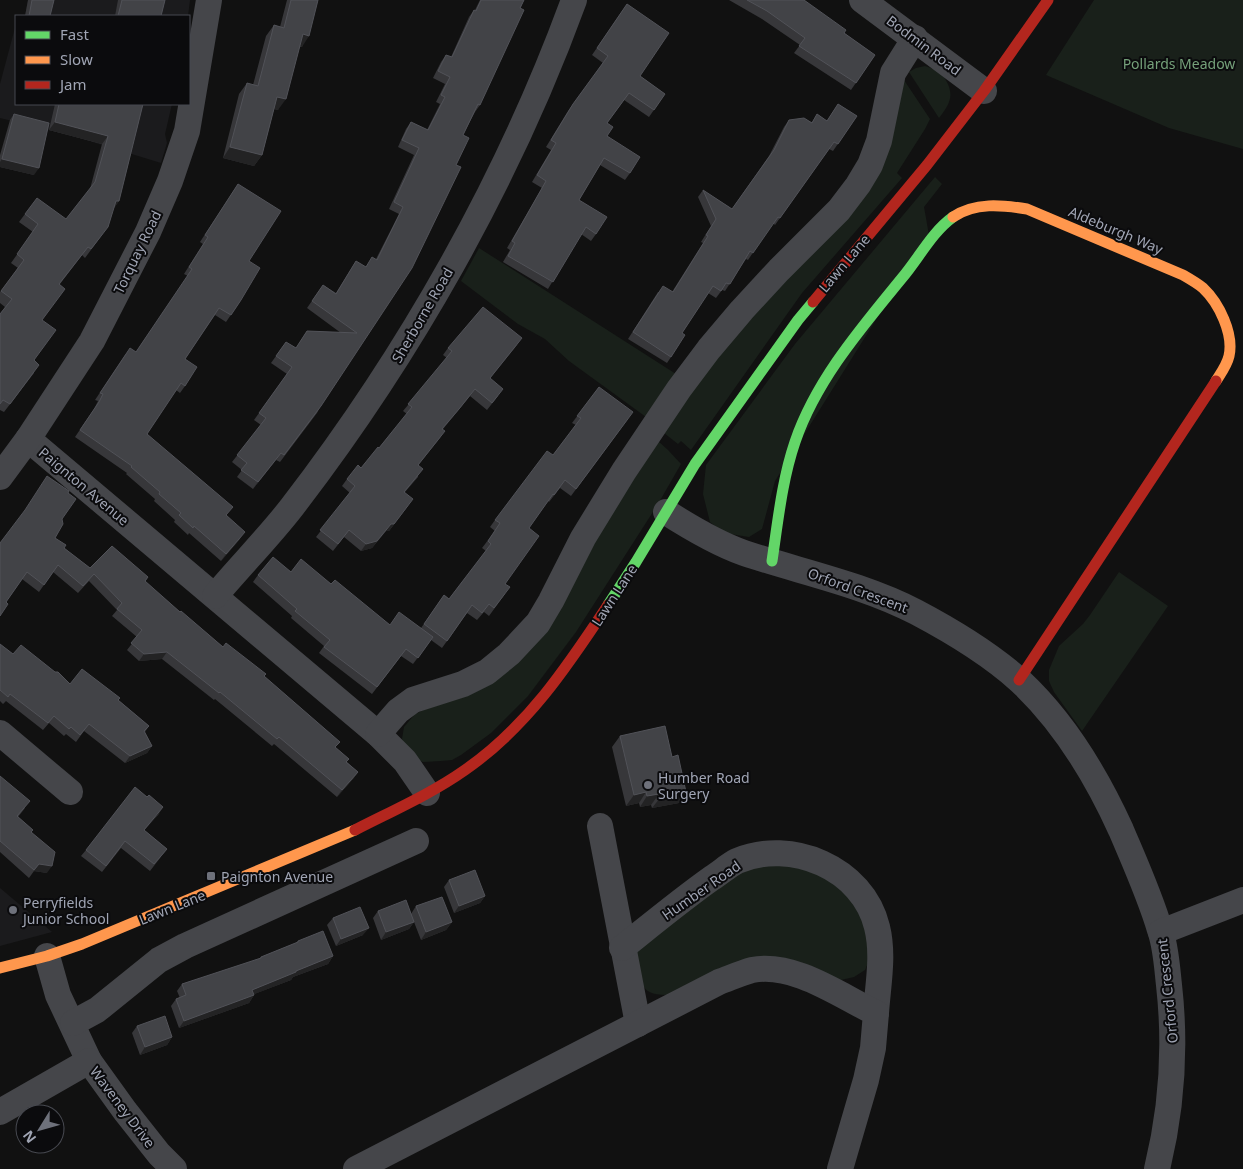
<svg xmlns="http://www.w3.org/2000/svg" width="1243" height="1169" font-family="'Noto Sans',sans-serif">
<rect width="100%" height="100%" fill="#111"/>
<g fill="#1b1b1d">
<path d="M28,0H190L188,16H25Z"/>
<path d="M16,24V104H172L165,134L167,143L161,163L73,136L0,118V84Z"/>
<path d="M0,888L52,932L0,946Z"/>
</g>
<g fill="#19201a">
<path d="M1094,0H1243V149L1169,128L1046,75Z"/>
<path d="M925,66L940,71C954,91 954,99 939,118L909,72L916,68Z"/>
<path d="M902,77L930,119L925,129L897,173L902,178L802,293L691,450L681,441L678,444L664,433L677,411L733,336L813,250Z"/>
<path d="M935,177L942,184L924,207L929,235L775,481L762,529L749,537L724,533L710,522L703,494L706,465L795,344Z"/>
<path d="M479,248L676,374L646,417L569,361L545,339L518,324L461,281Z"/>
<path d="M658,441L668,450L681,464L658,504L576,632L528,696L491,733L461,755L452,760L441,761L423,762L415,759L405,746L402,739L404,727L415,714L426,709L464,697L603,527Z"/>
<path d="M1119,572L1168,606L1082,731L1054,692L1049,681V670L1059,646L1083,624L1090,615Z"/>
<path d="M758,865H796L833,880L861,910L871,957L865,970L854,977L841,980L812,969L669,995C638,996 640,980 635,955L640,948L724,881Z"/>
</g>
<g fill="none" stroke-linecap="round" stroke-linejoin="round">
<g stroke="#45464a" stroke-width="26">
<path d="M862,0L984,91"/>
<path d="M28,439L378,734L405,761L427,793"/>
<path d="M0,477L28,439L92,341L148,232L170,181L187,131L209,0"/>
<path d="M666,512C691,528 716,543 744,553C801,572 862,584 916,612C952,631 989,653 1020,681C1065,723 1096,775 1121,830C1135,863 1150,896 1160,930C1166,947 1167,967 1169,985C1176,1047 1172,1108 1157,1169"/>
<path d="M215,596C240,566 268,538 292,507C409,355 508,181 574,0"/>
<path d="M0,733L70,792"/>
<path d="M378,734L398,711L413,700L463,684L487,672L509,654L538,623L551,601L583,538L624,471L679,389L709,349L742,310L779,270L839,210L858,185L870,165L879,141L893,73L915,38"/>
<path d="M600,826L638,1024"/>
<path d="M1161,932L1243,900"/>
<path d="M622,948C652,924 681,900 712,878C720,873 729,865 737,861C791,838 863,868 877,927C884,955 878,984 876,1013"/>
<path d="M47,956L58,995L89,1061L125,1111L159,1154L174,1169"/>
<path d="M73,1023L97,1010L159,960L185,946L416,841"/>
<path d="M0,1112L89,1061"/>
<path d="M356,1169L719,982C730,978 741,973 752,970C794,962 839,995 876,1013L873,1048L866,1080L840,1169"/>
</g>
<g stroke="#63d668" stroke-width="11">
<path d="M772,561C778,521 782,480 795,442C816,380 862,327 902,278C919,258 932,232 953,217"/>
<path d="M608,605L636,562L695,464L798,320L813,302"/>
</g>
<g stroke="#ff974d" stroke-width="11">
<path d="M953,217C975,202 1002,205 1027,209L1183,275C1190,279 1197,283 1203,288C1219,303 1234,334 1229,356C1227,365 1221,373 1216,381"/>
<path d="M0,968L47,956L82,944L355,830"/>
</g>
<g stroke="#b3261e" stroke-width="11">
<path d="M813,302L927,165L984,91L1048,0"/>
<path d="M1019,680L1216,381"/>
<path d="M355,830C392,811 431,794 465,770C527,727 567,667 608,605"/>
</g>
</g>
<g fill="#37373a">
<path d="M28,0H54L50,16H25Z"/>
<path d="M118,0H165L161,16H115Z"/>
<path d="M287,0H318L302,47H299L278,110L274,109L262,155L254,166L223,158L239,94L247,83L253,85L266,36L274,25L280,27Z"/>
<path d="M480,0H524L480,105L475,112L317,413L280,462L276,460L253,489L237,477L242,470L232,462L261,425L254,420L287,374L271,363L286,342L296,348L307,331L341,333L307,308L323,285L336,293L356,261L365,267L376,259L399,214L389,209L414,155L398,147L406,129L411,122L427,130L440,104L436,102L445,84L433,78L441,62L446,55L451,57L469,17L474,10H475Z"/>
<path d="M729,0H804L844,33L875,55L851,90L794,53L800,45L762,19Z"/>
<path d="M627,4L640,76L665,94L649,117L624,100L607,123V136L630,173L625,180L600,165L579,200L596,234L591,241L581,234L548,289L503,262L510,250L507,248L542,188L532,182L551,150L546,147L568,111L603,63L592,55Z"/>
<path d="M55,104H143L119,201L113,209L102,235L85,258L82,255L60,284L42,320L34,361V373L4,412L0,410V314L5,307L0,303V292L18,268L11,263L33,232L19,222L25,214L66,219L90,189L102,144L49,130Z"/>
<path d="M838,104L857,116L833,151L829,149L775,225L773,223L748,260L746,259L725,291L722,290L716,298L708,293L682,333L671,357L667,363L628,339L658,292H672L703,243L701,242L711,226L698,197L703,190L732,209L769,156L784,127L789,120L812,122L817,114L827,121Z"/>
<path d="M14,114L34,175L0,167V155L10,120Z"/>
<path d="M238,184L249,261L241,300L226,322L215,315L185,359V386L180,393L176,390L147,434L226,516L240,539L221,561L189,533L188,535L174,522L175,520L154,501L155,499L126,474L127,473L75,437L94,409L98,401L95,400L125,355L136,352L188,276L184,274L203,244L200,242Z"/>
<path d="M517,345L490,378L498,396L487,410L470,396L443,429L440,438L418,465V477L405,492L408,506L389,531H386L372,548L361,551L344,537L333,551L316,537L350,493L342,486L347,479L361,468L379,448L407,414L403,411L447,358L443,355L448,348Z"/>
<path d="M599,387L628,419L571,496L560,488L549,502L548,501L529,528L505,584V594L489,616L484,612L477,620L467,613L442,648L431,640L413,664L401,656L372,694L319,653L324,646L291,618L292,616L253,582L258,575L291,572L331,584L390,625L421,628L444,595L449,599L486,551L482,548L495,531L490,527L495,520L553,455L576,425L572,423Z"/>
<path d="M68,493L62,519L55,538L64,548L90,568L148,577L145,582L180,612L223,647L264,676L335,748L347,762L358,772L353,779L337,797L274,744L272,746L215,699L214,700L162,659L139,661L127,650L137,637L112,616L117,610L89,581L78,593L53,572L39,592L22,579L6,602L0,616V543Z"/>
<path d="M0,644L13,654L70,684L118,700L149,726L145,732L152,746L147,753L125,763L84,731L76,742L66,734L64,736L49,723L43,730L6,701L3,704L0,701Z"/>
<path d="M620,736L672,757L686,792L679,803L652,808L651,805L640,807L639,803L626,806L612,747Z"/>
<path d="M0,776L25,808L18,817L32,832L47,873L34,871L29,878L0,852Z"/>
<path d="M159,814L144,830L167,849L150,871L121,848L102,872L81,856L86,850Z"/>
<path d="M449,880L485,896L480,903L454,913L444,887Z"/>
<path d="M416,906L452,922L446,930L421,940L414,922L409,929L381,940L373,918L378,911L411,914Z"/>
<path d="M333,918L363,935L336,946L327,925Z"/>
<path d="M298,941L333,956L328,964L293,977L291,980L254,994V995L249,1003L179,1028L171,1006L176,999L180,998L177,991L182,984L259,959L261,957L296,943Z"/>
<path d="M137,1026L172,1037L167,1045L140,1055L132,1033Z"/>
</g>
<g fill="#232324">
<path d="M303,34L309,36L302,47L295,45Z"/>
<path d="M277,97L286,99L278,110L269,108Z"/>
<path d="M55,122L108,136L102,144L49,130Z"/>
<path d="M230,147L262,155L254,166L223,158Z"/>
<path d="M2,159L39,168L34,175L0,167V162Z"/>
<path d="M116,201H119L113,210Z"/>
<path d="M522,338L517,345L485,385L490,378Z"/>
<path d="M475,389L470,396L437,436L442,429Z"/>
<path d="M445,431L440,438L413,472L418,465Z"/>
<path d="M281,453L276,460L253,489L258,482Z"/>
<path d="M413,499L389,531H386L372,548L361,551L366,544L391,524Z"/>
<path d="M245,532L240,539L221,561L226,554Z"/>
<path d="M167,652L162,659L139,661L144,654Z"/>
<path d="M152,746L147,753L125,763L130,756Z"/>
<path d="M358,772L353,779L337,797L342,790Z"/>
<path d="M646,792L639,803L626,806L634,795Z"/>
<path d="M686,792L679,803L652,808L660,798Z"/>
<path d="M659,794L651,805L640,807L647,796Z"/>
<path d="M163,807L159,814L139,836L144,830Z"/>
<path d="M39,864L52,866L47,873L34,871L29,878Z"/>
<path d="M485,896L480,903L454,913L459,906Z"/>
<path d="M414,922L409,929L381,940L386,932Z"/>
<path d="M452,922L446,930L421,940L426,932Z"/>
<path d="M369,928L363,935L336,946L341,939Z"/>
<path d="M333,956L328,964L293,977L291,980L247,997L252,990L296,971Z"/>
<path d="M254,995L249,1003L179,1028L184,1021Z"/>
<path d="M172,1037L167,1045L140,1055L145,1047Z"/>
</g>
<g fill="#424347" stroke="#515258">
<path d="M32,0H54L50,16H29Z"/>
<path d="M122,0H165L161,16H118Z"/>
<path d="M291,0H318L309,36L303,34L286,99L277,97L262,155L230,147L247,83L258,86L274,25L284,28Z"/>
<path d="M481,0H524L520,8L524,10L480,105L478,104L463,135L469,138L456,165L461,167L412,268L321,406L284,455L281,453L258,482L241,470L247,463L237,455L266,418L259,413L292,367L276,356L286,342L296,348L307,331L357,333L312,301L323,285L336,294L356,261L366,267L372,257L377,260L403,207L394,202L419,148L402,140L411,122L428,130L445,97L441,95L450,77L438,71L446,55L452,57L474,10L476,11Z"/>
<path d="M747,0H804L846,30L844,33L875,55L856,83L799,46L805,38L767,11Z"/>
<path d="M627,4L669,33L640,76L665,94L654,110L629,93L607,123L613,127L607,136L640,157L630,173L604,158L579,200L607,217L596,234L586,227L553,282L508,256L515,243L512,241L546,181L537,175L556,143L551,140L573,104L608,56L597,48Z"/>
<path d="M59,104H143L119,201H116L108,227L91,249L88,247L59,284L65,289L42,320L56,330L34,360L39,365L10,404L3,400L0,404V314L12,299L1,291L24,260L17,254L38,224L25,214L37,198L66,219L95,182L108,136L55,122Z"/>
<path d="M838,104L857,116L838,144L834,142L780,218L778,217L753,253L750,251L730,284L726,283L721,291L713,286L682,333L685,335L671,357L633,332L663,286L673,292L708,236L706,235L716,219L703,190L732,209L774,150L789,120L804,118L812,123L817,114L827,121Z"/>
<path d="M14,114L49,123L39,168L2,159Z"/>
<path d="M238,184L281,211L249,261L260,268L241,300L231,315L219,308L185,359L197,367L185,386L181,383L147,434L233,507L226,515L245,532L226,554L194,526L193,528L179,515L181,513L159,494L160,492L131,467L132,466L80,430L99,402L103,394L100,393L130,348L136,352L192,269L189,267L208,237L205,235Z"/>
<path d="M483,307L522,338L490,378L503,389L492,403L475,389L459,409L442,429L445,431L418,465L423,469L404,492L413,499L394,524H391L377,541L366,544L349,530L338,544L320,530L355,486L347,479L358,465L361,468L378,447L379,448L412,407L408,404L452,351L448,348Z"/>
<path d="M599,387L633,412L576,489L565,480L554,495L553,494L529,528L539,536L505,584L510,587L494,608L489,604L482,613L472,605L447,641L424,624L444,595L449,599L491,544L488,541L500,523L495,520L547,451L553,455L581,418L577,416Z"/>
<path d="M47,476L69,491L68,493L76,499L62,519L63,524L55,538L66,545L64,548L90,568L112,546L148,577L145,581L180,612L181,611L223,647L226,643L266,674L264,676L340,742L335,747L349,759L346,762L358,772L342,790L279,737L277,739L220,692L219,693L167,652L144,654L131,643L142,630L117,609L122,603L94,574L83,586L58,565L44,585L27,572L6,602L8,604L0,616V543L25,510Z"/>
<path d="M273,557L291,572L301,559L331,584L335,580L390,625L399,612L433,637L418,658L406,649L377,687L324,647L330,640L295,611L297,609L258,575Z"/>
<path d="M0,644L13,654L21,645L55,672H58L70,684L82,669L120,698L118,700L149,726L144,731L152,746L130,756L89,724L80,735L71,727L69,729L54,716L48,723L10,694L8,697L0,690Z"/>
<path d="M665,726L672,757L678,755L686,792L660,798L659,794L647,796L646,792L634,795L620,736Z"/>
<path d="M0,776L30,801L17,816L33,830L31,832L55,852L52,866L39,864L34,870L0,841Z"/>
<path d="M135,787L147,797L149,795L163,807L144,830L167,849L154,864L125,841L106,866L86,850Z"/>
<path d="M475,870L485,896L459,906L449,880Z"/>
<path d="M442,897L452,922L426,932L416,906Z"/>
<path d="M406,900L414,922L386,932L378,911Z"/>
<path d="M360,907L369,928L341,939L333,918Z"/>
<path d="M323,931L333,956L296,971V972L252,990L254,995L184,1021L176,999L186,995L182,984L261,958V957L298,942V941Z"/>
<path d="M165,1016L172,1037L145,1047L137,1026Z"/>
</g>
<g fill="#6e717b" stroke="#0b0b0d" stroke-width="2">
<circle cx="648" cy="785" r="5"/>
<rect x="206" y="871" width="10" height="10" rx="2.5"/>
<circle cx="13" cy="910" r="5"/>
</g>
<g text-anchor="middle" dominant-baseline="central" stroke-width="4" stroke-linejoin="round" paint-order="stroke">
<g font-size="14" fill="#a0a5b4" stroke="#0b0b0d">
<text transform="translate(924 45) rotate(37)">Bodmin Road</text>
<text transform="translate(1116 230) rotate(23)">Aldeburgh Way</text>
<text transform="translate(137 252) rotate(-64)">Torquay Road</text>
<text transform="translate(844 263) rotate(-50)">Lawn Lane</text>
<text transform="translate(422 315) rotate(-60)">Sherborne Road</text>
<text transform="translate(84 486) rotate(40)">Paignton Avenue</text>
<text transform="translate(858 590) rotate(20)">Orford Crescent</text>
<text transform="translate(614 595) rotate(-57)">Lawn Lane</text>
<text transform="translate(701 890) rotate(-35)">Humber Road</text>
<text transform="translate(172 907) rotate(-22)">Lawn Lane</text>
<text transform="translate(1167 991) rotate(-96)">Orford Crescent</text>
<text transform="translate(123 1107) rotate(53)">Waveney Drive</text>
</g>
<g font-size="14" fill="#75a17a" stroke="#0b0b0d">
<text x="1179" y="63">Pollards Meadow</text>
</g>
<g font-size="14" fill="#a0a5b4" stroke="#0b0b0d" text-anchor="start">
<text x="658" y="777">Humber Road<tspan x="658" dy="16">Surgery</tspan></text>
<text x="221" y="876">Paignton Avenue</text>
<text x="23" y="902">Perryfields<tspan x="23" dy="16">Junior School</tspan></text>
</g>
</g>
<rect x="15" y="15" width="175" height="90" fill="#0b0b0d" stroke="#474950"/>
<rect x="25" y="31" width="25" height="8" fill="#63d668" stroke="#474950"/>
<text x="60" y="40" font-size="15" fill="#a0a5b4">Fast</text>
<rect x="25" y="56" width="25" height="8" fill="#ff974d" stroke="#474950"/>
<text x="60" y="65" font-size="15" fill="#a0a5b4">Slow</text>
<rect x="25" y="81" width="25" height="8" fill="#b3261e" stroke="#474950"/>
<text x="60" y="90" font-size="15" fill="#a0a5b4">Jam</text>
<g transform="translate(40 1129) rotate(233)"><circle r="24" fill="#0b0b0d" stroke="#474950"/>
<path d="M0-4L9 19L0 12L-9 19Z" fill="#6e717b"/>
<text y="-8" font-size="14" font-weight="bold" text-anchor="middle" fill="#a0a5b4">N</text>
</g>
</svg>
